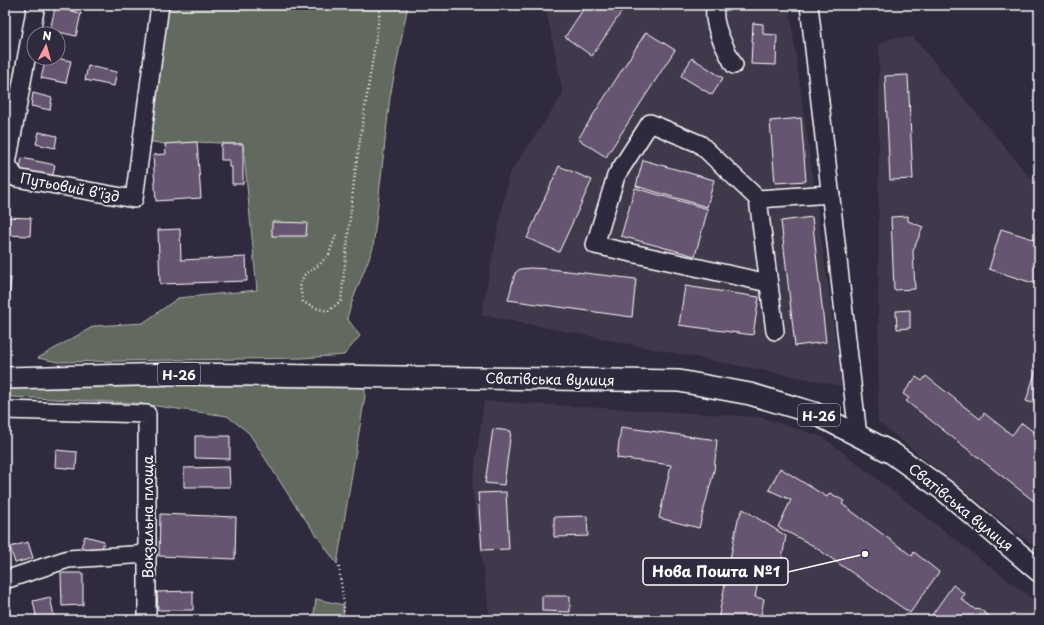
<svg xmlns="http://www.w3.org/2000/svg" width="1044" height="625" font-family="'Playpen Sans',sans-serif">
<rect width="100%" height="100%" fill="#2f2a3d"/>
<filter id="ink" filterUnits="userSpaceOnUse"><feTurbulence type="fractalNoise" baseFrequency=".025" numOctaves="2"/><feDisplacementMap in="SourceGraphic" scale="8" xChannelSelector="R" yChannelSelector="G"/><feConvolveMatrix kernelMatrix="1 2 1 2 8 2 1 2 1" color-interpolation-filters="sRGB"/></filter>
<g filter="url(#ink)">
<g fill="#40374c">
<path d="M545,5H789L842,386L481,315L509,174L563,94Z"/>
<path d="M913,37L1039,188V550L878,422L879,44L893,38Z"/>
<path d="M484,401L760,417L823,437L1039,604V620H490L472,488Z"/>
</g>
<g fill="#626b5f" stroke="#b0b5af">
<path d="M160,5H408L390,97L373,248L353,299L347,318L360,336L344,355L302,358L58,362L38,358L94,326L143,323L178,298L257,290L243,144L197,142L165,144L147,141Z"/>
<path d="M365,383V396L337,564L293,502L249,433L227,416L135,403L12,397L5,391V388L163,385Z"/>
<path d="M316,599L344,605L343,620H313Z"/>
</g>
<g fill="#66556f" stroke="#fff">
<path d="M586,5H626L592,56L565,37Z"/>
<path d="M55,8L81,13L76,36L50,30Z"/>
<path d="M753,23L763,24V34L777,35L776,65L751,64Z"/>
<path d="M646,32L675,50L606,157L578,139Z"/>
<path d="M46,58H56L71,61L66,83L41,78Z"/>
<path d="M692,58L723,78L712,95L681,76Z"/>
<path d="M88,66L117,72L114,86L85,80Z"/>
<path d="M908,75L913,179L890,180L885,76Z"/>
<path d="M33,93L52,98L50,110L31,106Z"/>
<path d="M801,118L806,181L775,183L770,121Z"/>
<path d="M39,132L57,136L55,148L36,144Z"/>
<path d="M197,142L201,198L156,201L153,155L166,154L165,144Z"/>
<path d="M221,144H243V184H232V167H229V160H221Z"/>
<path d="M22,158L55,165L52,179L19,172Z"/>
<path d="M643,160L714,180L707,207L636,186Z"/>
<path d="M559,166L592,180L559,252L527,238Z"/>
<path d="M635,188L708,209L695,256L621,236Z"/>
<path d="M908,216V221L923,227L913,251L915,289L894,290L891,217Z"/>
<path d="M5,217L31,218L30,236L5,235Z"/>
<path d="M812,217L826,342L795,346L781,221Z"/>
<path d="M272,222L307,223L306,236H272Z"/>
<path d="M180,229L181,260L246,257L247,281L160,284L158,230Z"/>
<path d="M1001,229L1039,241V285L989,269Z"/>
<path d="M530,268L550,269L636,279L632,317L508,300L515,273L520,269Z"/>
<path d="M5,278H11L8,309H5Z"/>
<path d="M685,286L759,297L753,335L679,325Z"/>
<path d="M910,310V328L897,329L896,311Z"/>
<path d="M1039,361V405L1026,401Z"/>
<path d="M926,376L980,419L984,413L1012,435L1022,423L1039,436V505L906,401L909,398L903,394L916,377L922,381Z"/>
<path d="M621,427L717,440L714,471L699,528L659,518L671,465L617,458Z"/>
<path d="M493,429L511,431L504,485L485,483Z"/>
<path d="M195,436H230V459L195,458Z"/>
<path d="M56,450L77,452L76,469L55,467Z"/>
<path d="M229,467L230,487H184V468Z"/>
<path d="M780,468L827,497L830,493L844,501L842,504L912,556L914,552L939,572L910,613L812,545L778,527L791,500L769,490Z"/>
<path d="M506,492L509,549L482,550L478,493Z"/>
<path d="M743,509L786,536L779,575L760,572L755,597L764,599L760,620H718L738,519Z"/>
<path d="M160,514L236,517L235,559L159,556Z"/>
<path d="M587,516L588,536L554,537V517Z"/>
<path d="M85,536L104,541L101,553L81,547Z"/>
<path d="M28,542L33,558L15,563L10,547Z"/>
<path d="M61,573H83V605L62,606Z"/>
<path d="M953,585L965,594L961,599L976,610L978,608L989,616L987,619L989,620H932L929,619Z"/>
<path d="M193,591V610H158L157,592Z"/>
<path d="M542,596H570V612L542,611Z"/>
<path d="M50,597L55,620H37L33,601Z"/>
<path d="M622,618V620H572Z"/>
</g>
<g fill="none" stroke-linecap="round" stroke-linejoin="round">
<g stroke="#fff" stroke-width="20">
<g id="minor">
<path d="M36,5L7,164L16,178L134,199L160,5"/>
<path d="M716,5C710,22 726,50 734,65"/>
<path d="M809,5L858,436"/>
<path d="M758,199L700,144L650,123L616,176L595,245L768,283"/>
<path d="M775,331L758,199L831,194"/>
<path d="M5,410L147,414V620"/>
<path d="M5,580L68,559L148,554"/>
</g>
</g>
<g stroke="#fff" stroke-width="24">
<path id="major" d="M5,378L179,374L552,379L679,381L750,394L814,413L892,453L945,491L1039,571"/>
</g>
<g stroke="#fff" stroke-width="2.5" stroke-dasharray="1 3" stroke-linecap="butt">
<path d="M336,235L329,254L320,264L304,275L300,287L303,302L315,308L328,311L341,301L355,172L381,5"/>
<path d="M339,567L344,605L343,620"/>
</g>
<use href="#minor" stroke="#2f2a3d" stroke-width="17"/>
<use href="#major" stroke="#2f2a3d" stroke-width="21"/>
</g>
</g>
<g text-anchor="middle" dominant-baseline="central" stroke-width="4" stroke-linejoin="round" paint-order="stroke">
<g fill="#2f2a3d" stroke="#c1bfc5" stroke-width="1">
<rect x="158" y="363" width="42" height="22" rx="3"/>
<rect x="798" y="404" width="42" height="22" rx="3"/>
</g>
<g font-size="13" font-weight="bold" fill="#fff">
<text x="179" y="374">Н-26</text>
<text x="819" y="415">Н-26</text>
</g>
<g font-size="14" fill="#fff" stroke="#2f2a3d">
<text transform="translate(70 187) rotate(11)">Путьовий в'їзд</text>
<text transform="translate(550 379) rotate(1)">Сватівська вулиця</text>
<text transform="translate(961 507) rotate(39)">Сватівська вулиця</text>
<text transform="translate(147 517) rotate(-90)">Вокзальна площа</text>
</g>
</g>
<path fill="none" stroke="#fff" stroke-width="1.5" d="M865 554L788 572"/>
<circle fill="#fff" stroke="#2f2a3d" stroke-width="1.5" cx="865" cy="554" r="4"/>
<rect fill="#2f2a3d" stroke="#fff" stroke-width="1.5" x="643" y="558" width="145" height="27" rx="4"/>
<g font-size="15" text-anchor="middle" font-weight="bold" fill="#fff">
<text x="716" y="577">Нова Пошта №1</text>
</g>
<rect width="1044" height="625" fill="none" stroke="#2f2a3d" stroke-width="20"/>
<rect x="10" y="10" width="1024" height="605" fill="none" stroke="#fff" stroke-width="1.5" filter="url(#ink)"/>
<g transform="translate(46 46) rotate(6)"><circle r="19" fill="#2f2a3d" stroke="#827f8b"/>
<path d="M0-3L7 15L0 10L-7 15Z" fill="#ff9aa2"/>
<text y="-6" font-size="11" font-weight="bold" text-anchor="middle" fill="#ffffff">N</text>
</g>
</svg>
